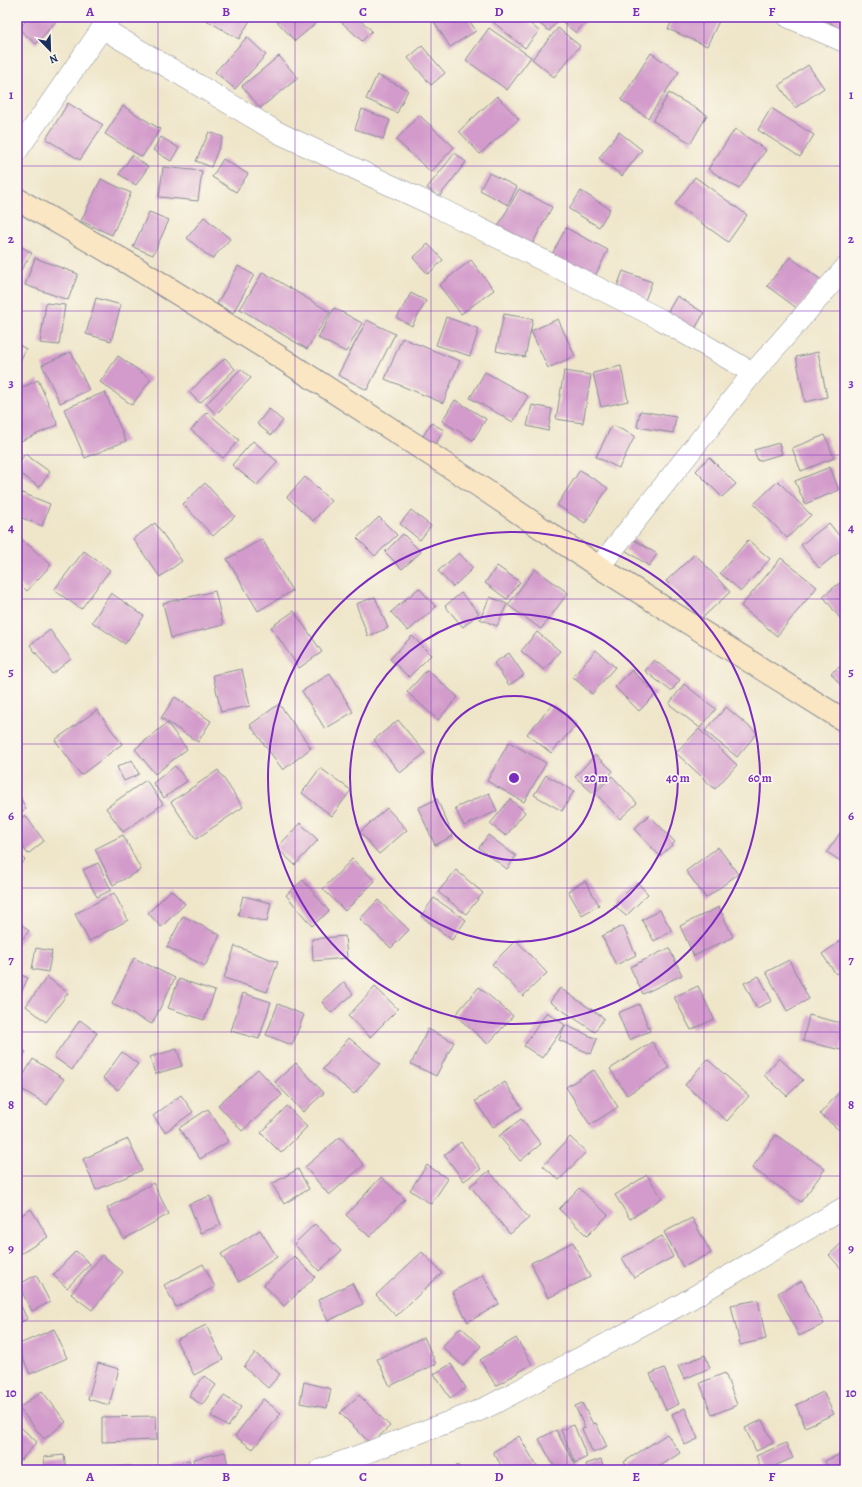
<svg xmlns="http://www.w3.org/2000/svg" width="862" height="1487" font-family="Alegreya,serif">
<rect width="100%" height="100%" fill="#fbf7ec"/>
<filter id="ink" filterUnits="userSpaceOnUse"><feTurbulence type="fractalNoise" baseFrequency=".025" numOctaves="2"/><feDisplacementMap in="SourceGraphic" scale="8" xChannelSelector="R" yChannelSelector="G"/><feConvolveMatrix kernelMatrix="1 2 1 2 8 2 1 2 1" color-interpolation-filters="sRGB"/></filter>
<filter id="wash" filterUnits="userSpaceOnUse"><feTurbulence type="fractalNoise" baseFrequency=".012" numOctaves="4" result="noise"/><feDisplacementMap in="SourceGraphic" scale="16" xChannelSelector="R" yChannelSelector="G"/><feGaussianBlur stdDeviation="0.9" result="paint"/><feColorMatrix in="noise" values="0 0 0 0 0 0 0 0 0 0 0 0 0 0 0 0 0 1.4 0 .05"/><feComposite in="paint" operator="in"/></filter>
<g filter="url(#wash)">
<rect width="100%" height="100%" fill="#efe6ca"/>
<g id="blocks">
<g fill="#d39bcb">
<path d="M29,17H54L57,20L36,44L19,29Z"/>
<path d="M201,17H252L239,39Z"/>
<path d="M273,17H323L295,41Z"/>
<path d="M338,17H357L372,31L362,41L337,18Z"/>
<path d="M431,17H467L476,31L450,47Z"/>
<path d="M498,17H522L539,31L525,48L493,22Z"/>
<path d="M531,17H561L549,31Z"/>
<path d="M568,17H589L576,33L563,22Z"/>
<path d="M674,17H721L707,46L668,29Z"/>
<path d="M824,17H845V35Z"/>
<path d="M489,28L531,57L507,90L466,60Z"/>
<path d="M558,28L580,46L554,77L532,59Z"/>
<path d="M247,37L266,55L235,89L215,72Z"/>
<path d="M422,46L445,73L431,85L408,58Z"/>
<path d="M651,53L679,72L648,118L621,100Z"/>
<path d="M279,56L298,78L260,108L242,86Z"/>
<path d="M808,65L824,88L795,108L779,85Z"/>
<path d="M377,75L408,90L397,113L366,99Z"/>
<path d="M669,93L707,115L691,143L653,121Z"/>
<path d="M497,96L519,119L480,154L459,131Z"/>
<path d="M68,103L103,125L80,160L46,139Z"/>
<path d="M123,106L160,129L142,157L105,134Z"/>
<path d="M771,108L814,135L800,157L758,130Z"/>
<path d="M362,109L390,120L383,139L355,129Z"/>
<path d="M419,115L454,147L431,172L396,140Z"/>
<path d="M735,129L766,150L739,189L708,169Z"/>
<path d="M209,132L223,137L211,167L196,161Z"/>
<path d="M619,132L642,150L622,176L599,158Z"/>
<path d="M161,137L179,148L171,161L153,150Z"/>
<path d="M455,153L466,162L439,197L427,188Z"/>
<path d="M132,155L148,167L136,185L119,174Z"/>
<path d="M223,159L248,174L236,192L212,177Z"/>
<path d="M163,167L202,171L198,201L159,197Z"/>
<path d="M489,173L517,187L508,205L480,190Z"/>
<path d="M695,177L747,215L728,242L675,204Z"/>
<path d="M101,179L131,193L112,235L81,221Z"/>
<path d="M519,189L552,207L530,248L496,230Z"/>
<path d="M581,191L610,209L599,227L569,209Z"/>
<path d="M149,212L169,220L153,255L133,247Z"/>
<path d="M204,217L230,239L212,259L187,238Z"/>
<path d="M566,228L608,250L594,278L551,256Z"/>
<path d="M17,244L32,253L19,273L17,271Z"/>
<path d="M428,244L443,260L428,274L413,258Z"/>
<path d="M790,257L821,280L798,309L767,286Z"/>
<path d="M35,258L78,274L68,300L25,285Z"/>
<path d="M471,260L494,290L461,314L439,285Z"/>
<path d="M238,266L254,275L233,313L217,304Z"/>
<path d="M623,271L652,282L644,303L615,292Z"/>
<path d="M263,272L330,312L307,349L240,309Z"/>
<path d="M411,293L426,301L412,326L397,318Z"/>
<path d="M677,296L704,313L695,329L667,313Z"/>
<path d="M96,298L121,305L111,341L86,334Z"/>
<path d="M46,303L65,305L59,345L40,343Z"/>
<path d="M334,308L362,323L346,352L318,338Z"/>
<path d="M504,314L533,319L525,357L496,351Z"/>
<path d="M446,317L479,329L470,356L436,345Z"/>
<path d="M558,319L575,356L548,368L531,331Z"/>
<path d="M367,320L395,334L367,390L338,375Z"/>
<path d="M402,338L460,361L443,403L385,379Z"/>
<path d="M17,344L26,349L17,367Z"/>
<path d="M71,352L89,390L60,403L42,365Z"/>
<path d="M818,352L827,397L805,402L796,357Z"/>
<path d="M118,356L151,379L132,405L100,382Z"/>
<path d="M225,358L235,369L200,403L189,392Z"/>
<path d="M621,366L628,401L601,407L593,373Z"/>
<path d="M241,369L251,378L216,414L206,404Z"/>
<path d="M564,371L591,375L583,423L556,419Z"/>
<path d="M485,372L528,396L513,422L470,398Z"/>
<path d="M38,380L58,425L21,441L17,432V390Z"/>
<path d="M105,392L126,441L85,458L64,409Z"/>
<path d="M455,400L486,419L473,440L442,421Z"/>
<path d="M532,405L552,409L548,431L527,426Z"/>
<path d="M269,409L283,421L271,435L257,424Z"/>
<path d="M640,411L676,417L673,433L637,427Z"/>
<path d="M207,412L239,440L223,458L191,430Z"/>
<path d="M431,423L444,430L432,450L419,443Z"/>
<path d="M612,425L635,436L619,468L596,457Z"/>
<path d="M825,435L834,458L801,471L792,448Z"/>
<path d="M253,441L278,462L257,485L232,465Z"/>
<path d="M779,443L782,454L758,461L754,450Z"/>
<path d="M25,454L50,472L39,487L17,471V465Z"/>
<path d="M709,457L736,484L722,497L696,471Z"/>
<path d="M830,467L839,490L805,504L795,481Z"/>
<path d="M580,470L608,488L585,523L557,505Z"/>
<path d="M305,477L331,501L313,521L287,497Z"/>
<path d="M778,481L811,515L787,538L754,504Z"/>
<path d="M205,483L235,516L213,536L183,504Z"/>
<path d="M17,491L50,504L42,526L17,516Z"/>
<path d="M411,510L431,526L420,540L400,524Z"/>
<path d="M379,517L397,535L375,556L357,538Z"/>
<path d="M155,523L182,561L160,577L133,539Z"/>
<path d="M829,523L845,543V547L819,568L801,545Z"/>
<path d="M403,534L421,552L402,569L385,552Z"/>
<path d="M17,535L51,565L27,591L17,581Z"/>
<path d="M262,539L292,591L258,611L227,559Z"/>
<path d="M633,539L657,554L649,566L625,550Z"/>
<path d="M748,540L770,559L741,591L720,573Z"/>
<path d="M84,551L110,570L81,609L54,590Z"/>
<path d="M459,553L473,568L453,587L438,571Z"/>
<path d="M695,554L730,592L701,619L666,581Z"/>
<path d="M781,558L817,587L777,636L741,606Z"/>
<path d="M497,566L520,582L507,599L485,583Z"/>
<path d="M535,569L568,593L541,629L508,605Z"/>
<path d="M845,579V625L823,596Z"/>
<path d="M419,588L436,607L408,631L391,612Z"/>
<path d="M215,591L223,625L171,638L163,603Z"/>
<path d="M111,593L144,616L125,644L92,622Z"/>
<path d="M461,593L479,613L463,627L445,606Z"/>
<path d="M375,597L388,628L368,636L356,604Z"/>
<path d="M490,597L507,604L497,626L480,619Z"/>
<path d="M294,611L322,652L299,668L271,627Z"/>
<path d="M50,630L71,659L52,674L30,645Z"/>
<path d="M537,632L560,651L544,670L521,651Z"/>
<path d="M412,636L431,655L409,677L390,659Z"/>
<path d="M596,650L615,667L592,694L573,677Z"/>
<path d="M509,653L524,675L509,685L494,663Z"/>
<path d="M654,660L680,680L671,691L645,671Z"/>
<path d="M845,663V691L831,673Z"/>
<path d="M242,669L250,706L221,712L213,675Z"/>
<path d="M427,670L458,697L438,720L407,692Z"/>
<path d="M632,670L656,694L639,711L615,687Z"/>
<path d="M330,674L353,712L325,729L302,691Z"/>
<path d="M684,684L716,709L700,728L669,704Z"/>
<path d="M175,697L211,721L198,742L161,718Z"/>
<path d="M279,704L311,748L283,770L250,725Z"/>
<path d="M553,704L577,724L551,753L527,734Z"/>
<path d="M726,707L757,733L737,757L705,731Z"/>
<path d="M97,710L122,744L81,775L55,740Z"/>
<path d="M398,720L425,753L400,773L374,740Z"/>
<path d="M167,723L187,749L155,774L135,749Z"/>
<path d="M699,729L737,765L715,789L676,753Z"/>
<path d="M509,742L546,763L524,802L487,781Z"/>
<path d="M595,755L613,771L593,793L575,777Z"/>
<path d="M132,760L139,774L124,781L117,767Z"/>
<path d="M175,766L187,781L164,798L153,783Z"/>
<path d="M320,768L351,790L332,816L302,793Z"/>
<path d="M218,770L243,807L196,839L171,802Z"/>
<path d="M546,775L574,791L562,811L534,795Z"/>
<path d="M612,776L637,803L620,819L595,793Z"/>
<path d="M146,780L163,804L123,832L106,808Z"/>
<path d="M17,791L26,809L17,814Z"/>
<path d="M489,793L497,811L464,826L455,808Z"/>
<path d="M437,799L453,836L435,845L418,808Z"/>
<path d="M510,799L525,812L506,836L490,824Z"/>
<path d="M387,808L407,830L379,854L360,832Z"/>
<path d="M25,815L44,841L28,854L17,840V821Z"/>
<path d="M649,815L675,842L660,856L634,829Z"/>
<path d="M300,823L318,840L295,865L277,848Z"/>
<path d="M842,830L845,832V864L827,852Z"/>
<path d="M123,835L141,870L113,885L95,849Z"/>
<path d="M488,835L516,856L507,869L479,848Z"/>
<path d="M718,847L738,874L706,898L686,871Z"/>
<path d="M17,853L25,860L17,868Z"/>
<path d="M352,859L375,881L345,911L323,889Z"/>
<path d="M98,863L111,890L97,897L83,870Z"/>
<path d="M456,870L483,893L466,914L438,892Z"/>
<path d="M303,880L329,911L312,926L286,895Z"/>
<path d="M585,881L599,905L582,915L568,891Z"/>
<path d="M637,882L648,894L626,916L614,905Z"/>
<path d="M171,890L185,904L161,927L148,913Z"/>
<path d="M114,893L128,920L89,941L75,914Z"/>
<path d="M243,896L271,903L267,922L238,915Z"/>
<path d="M434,898L466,920L452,940L421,916Z"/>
<path d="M378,900L409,930L391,948L360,919Z"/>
<path d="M719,907L733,937L694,956L680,926Z"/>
<path d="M660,910L672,931L654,941L642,920Z"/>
<path d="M183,916L220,935L205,966L167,947Z"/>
<path d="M17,920L29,931L17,945Z"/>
<path d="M623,926L636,955L616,965L602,936Z"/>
<path d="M345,936L347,958L313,961L312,939Z"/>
<path d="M845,938V968L836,974L822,954Z"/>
<path d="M516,940L547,973L523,996L492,964Z"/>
<path d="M235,946L278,962L267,992L224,978Z"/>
<path d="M36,948L52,951L48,972L32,969Z"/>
<path d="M669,948L682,975L643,994L630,967Z"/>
<path d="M134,958L175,978L152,1024L112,1004Z"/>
<path d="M789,960L809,999L787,1011L766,972Z"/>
<path d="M17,973L28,978L19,997L17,996Z"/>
<path d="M759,976L772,1001L757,1008L744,983Z"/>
<path d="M47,977L68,993L46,1022L26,1006Z"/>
<path d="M179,979L215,991L204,1020L168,1008Z"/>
<path d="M344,982L353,994L331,1013L322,1002Z"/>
<path d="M698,986L714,1019L691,1030L674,997Z"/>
<path d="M375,987L398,1009L370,1037L348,1016Z"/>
<path d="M479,987L513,1016L488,1044L455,1015Z"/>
<path d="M560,988L604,1018L595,1032L550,1002Z"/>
<path d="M243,993L271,1002L259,1039L231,1031Z"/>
<path d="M278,1004L304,1015L292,1045L266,1035Z"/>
<path d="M639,1004L650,1031L629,1040L618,1013Z"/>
<path d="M547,1012L565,1025L542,1058L524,1046Z"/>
<path d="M809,1015L845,1024V1032L841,1050L803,1041Z"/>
<path d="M80,1020L97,1033L72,1070L54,1057Z"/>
<path d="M565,1025L597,1039L591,1054L559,1040Z"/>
<path d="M428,1029L454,1042L436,1076L411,1064Z"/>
<path d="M349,1038L380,1064L354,1094L323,1069Z"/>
<path d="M652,1042L669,1068L627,1095L610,1069Z"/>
<path d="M17,1045L26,1052L17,1064Z"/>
<path d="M177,1049L182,1066L155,1074L150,1057Z"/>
<path d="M122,1052L138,1064L118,1090L103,1078Z"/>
<path d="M779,1058L803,1080L787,1096L764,1075Z"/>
<path d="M33,1059L64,1079L47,1105L17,1086Z"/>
<path d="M707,1059L749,1096L727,1121L685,1085Z"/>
<path d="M296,1063L324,1093L303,1112L275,1082Z"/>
<path d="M258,1069L282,1095L242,1131L218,1105Z"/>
<path d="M594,1070L618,1107L590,1125L566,1087Z"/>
<path d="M505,1082L522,1108L493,1127L475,1101Z"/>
<path d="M842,1089L845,1091V1135L820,1114Z"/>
<path d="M181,1095L193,1112L165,1132L153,1116Z"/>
<path d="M287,1106L307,1127L281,1153L261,1133Z"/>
<path d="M208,1109L229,1141L200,1159L179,1128Z"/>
<path d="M521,1119L541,1144L520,1161L499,1136Z"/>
<path d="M776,1135L825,1169L801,1202L752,1168Z"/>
<path d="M340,1137L364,1165L329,1195L305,1167Z"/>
<path d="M570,1137L586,1152L559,1180L543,1166Z"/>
<path d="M128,1139L142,1170L96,1190L83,1159Z"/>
<path d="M461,1142L481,1169L464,1181L444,1155Z"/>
<path d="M427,1165L448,1179L431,1204L410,1190Z"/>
<path d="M298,1169L309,1189L284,1204L272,1184Z"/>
<path d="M489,1171L529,1218L510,1234L470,1186Z"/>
<path d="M647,1175L662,1198L630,1219L615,1195Z"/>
<path d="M381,1177L405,1199L370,1237L346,1215Z"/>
<path d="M153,1183L169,1214L124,1239L107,1208Z"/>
<path d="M579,1188L608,1215L587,1236L559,1209Z"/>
<path d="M210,1196L221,1225L200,1233L189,1204Z"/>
<path d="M31,1209L48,1237L17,1256V1218Z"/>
<path d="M692,1218L711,1253L683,1267L664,1232Z"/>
<path d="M315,1224L341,1251L319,1271L294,1244Z"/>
<path d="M260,1230L277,1257L239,1282L221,1254Z"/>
<path d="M662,1236L673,1257L634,1278L622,1258Z"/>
<path d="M845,1240V1273L829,1255Z"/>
<path d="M573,1242L590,1277L548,1298L531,1263Z"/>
<path d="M76,1251L90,1264L67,1288L53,1275Z"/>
<path d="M422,1252L442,1273L396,1316L376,1295Z"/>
<path d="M102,1255L123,1272L92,1310L71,1294Z"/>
<path d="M294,1256L315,1277L284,1306L264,1285Z"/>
<path d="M203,1264L215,1287L176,1307L164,1285Z"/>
<path d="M36,1275L50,1302L32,1311L18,1285Z"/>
<path d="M483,1275L499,1304L468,1322L452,1292Z"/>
<path d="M802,1281L824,1324L799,1336L778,1293Z"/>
<path d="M352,1283L363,1304L328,1321L318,1300Z"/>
<path d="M17,1297L27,1319L17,1324Z"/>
<path d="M758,1300L766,1339L740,1345L731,1305Z"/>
<path d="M206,1325L223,1360L194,1375L176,1340Z"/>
<path d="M461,1327L481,1346L463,1366L442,1347Z"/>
<path d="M54,1329L67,1358L30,1374L17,1345Z"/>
<path d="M424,1337L436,1364L390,1386L377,1359Z"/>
<path d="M516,1338L532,1364L496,1386L480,1360Z"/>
<path d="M255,1353L280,1374L268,1388L244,1367Z"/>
<path d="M705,1355L710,1368L684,1379L678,1366Z"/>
<path d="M98,1363L119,1369L109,1405L88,1399Z"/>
<path d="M451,1364L466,1388L450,1398L434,1374Z"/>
<path d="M664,1368L679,1404L666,1410L650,1374Z"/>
<path d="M725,1373L737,1405L712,1415L700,1383Z"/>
<path d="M204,1376L216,1385L202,1405L189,1396Z"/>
<path d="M304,1382L331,1389L327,1408L300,1403Z"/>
<path d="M42,1391L66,1422L44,1439L19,1408Z"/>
<path d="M823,1392L834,1414L805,1427L796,1405Z"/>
<path d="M359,1395L390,1426L371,1444L340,1413Z"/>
<path d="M224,1396L241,1407L228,1427L211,1416Z"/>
<path d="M263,1399L281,1413L253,1449L235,1436Z"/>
<path d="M582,1403L593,1424L596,1423L607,1447L593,1453L582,1429L585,1428L575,1406Z"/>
<path d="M685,1408L698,1439L685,1445L672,1414Z"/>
<path d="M156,1416L157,1440L102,1442V1417Z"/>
<path d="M762,1420L773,1443L756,1451L745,1428Z"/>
<path d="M17,1424L37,1442L21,1460L17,1456Z"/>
<path d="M574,1425L587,1457L575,1463L561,1430Z"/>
<path d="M556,1430L576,1466L569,1470H556L539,1439Z"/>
<path d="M667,1434L680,1453L654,1470H629L624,1462Z"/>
<path d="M519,1436L538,1468L535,1470H504L493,1452Z"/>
<path d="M786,1443L793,1458L765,1470H762L756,1456Z"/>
<path d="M225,1452L229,1470H195L193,1459Z"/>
<path d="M845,1452V1470H829L825,1461Z"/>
<path d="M64,1455L66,1470H45L44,1457Z"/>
<path d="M601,1459L604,1470H588L586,1464Z"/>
<path d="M189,1460L192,1470H154Z"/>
<path d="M458,1465L460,1470H448Z"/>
<path d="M131,1466V1470H76V1469Z"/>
</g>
</g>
</g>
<g filter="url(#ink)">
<use href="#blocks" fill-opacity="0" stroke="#858a94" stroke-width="1"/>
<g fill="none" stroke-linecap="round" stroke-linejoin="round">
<g stroke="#858a94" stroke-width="22">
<g id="street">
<path d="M788,17L845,42"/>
<path d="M102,28L279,133L435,206L660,319L753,373"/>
<path d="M17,151L110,17"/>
<path d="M599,567L753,373L845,268"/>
<path d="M320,1470L478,1411L491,1405L680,1305L845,1207"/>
</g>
</g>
<g stroke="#858a94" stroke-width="24">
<path id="secondary" d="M17,199L128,263L275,354L476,484L599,567L845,721"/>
</g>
<use href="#street" stroke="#fff" stroke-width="21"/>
<use href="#secondary" stroke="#fbe6c3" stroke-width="22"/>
</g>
</g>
<path fill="none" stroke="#7b2cbf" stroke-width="1" stroke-opacity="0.55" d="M158,17V1470M295,17V1470M431,17V1470M567,17V1470M704,17V1470M17,166H845M17,311H845M17,455H845M17,599H845M17,744H845M17,888H845M17,1032H845M17,1176H845M17,1321H845"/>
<g fill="none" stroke="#7b2cbf" stroke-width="2">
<circle cx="514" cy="778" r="82"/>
<circle cx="514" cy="778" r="164"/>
<circle cx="514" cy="778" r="246"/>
</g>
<circle cx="514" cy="778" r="6" fill="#7b2cbf" stroke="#fbf7ec" stroke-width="2"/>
<g font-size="12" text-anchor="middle" font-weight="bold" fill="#7b2cbf" stroke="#fbf7ec" stroke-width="3.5" stroke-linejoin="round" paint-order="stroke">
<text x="596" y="782">20 m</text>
<text x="678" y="782">40 m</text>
<text x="760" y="782">60 m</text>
</g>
<rect width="862" height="1487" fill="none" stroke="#fbf7ec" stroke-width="44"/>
<g transform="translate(50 50) rotate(157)" stroke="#fbf7ec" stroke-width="3" paint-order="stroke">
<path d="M0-3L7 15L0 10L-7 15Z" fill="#1b2f5e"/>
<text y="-6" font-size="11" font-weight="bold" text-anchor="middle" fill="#1b2f5e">N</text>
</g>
<rect x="22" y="22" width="818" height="1443" fill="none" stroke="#7b2cbf" stroke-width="1.5"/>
<g font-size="13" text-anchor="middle" font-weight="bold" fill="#7b2cbf">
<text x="90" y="16">A</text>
<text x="226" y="16">B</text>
<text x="363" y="16">C</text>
<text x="499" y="16">D</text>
<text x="636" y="16">E</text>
<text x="772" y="16">F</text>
<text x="11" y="99">1</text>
<text x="851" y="99">1</text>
<text x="11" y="243">2</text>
<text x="851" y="243">2</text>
<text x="11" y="387">3</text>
<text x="851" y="387">3</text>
<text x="11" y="532">4</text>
<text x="851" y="532">4</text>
<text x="11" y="676">5</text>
<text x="851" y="676">5</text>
<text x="11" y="820">6</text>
<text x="851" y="820">6</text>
<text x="11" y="964">7</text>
<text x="851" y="964">7</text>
<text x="11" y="1109">8</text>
<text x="851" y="1109">8</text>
<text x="11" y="1253">9</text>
<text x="851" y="1253">9</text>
<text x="11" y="1397">10</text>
<text x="851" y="1397">10</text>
<text x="90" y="1481">A</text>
<text x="226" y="1481">B</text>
<text x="363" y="1481">C</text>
<text x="499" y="1481">D</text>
<text x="636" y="1481">E</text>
<text x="772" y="1481">F</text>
</g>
</svg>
